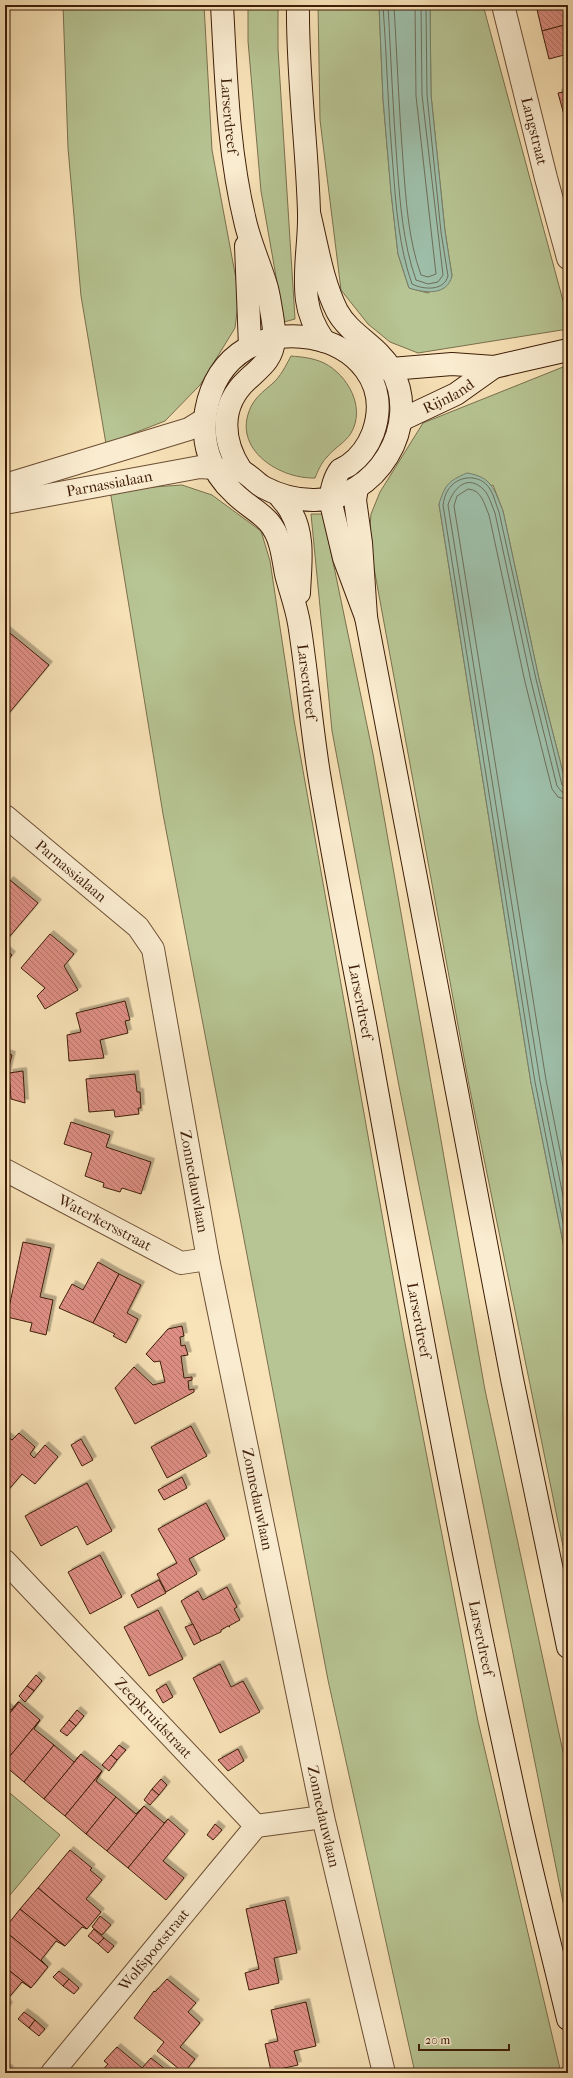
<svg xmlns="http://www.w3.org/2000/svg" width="573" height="2078" font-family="'IM FELL French Canon',serif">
<defs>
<pattern id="building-back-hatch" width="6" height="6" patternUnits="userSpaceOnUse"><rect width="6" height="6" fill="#df8f85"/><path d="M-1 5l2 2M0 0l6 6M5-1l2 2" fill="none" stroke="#b6746b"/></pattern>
<filter id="shadow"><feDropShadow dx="3.5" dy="-3.5" stdDeviation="0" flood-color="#0004"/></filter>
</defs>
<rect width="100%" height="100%" fill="#f8e2b7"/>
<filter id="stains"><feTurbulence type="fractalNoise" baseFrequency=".005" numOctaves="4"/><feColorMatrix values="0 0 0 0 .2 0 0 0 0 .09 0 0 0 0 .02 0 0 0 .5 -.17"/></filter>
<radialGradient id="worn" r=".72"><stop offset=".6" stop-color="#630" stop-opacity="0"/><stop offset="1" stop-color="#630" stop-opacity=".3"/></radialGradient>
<g fill="#b7c493" stroke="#7a704e">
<path d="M63,5H204L212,150L239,295L235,328L200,385L165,421L106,444L81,296L68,148Z"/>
<path d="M248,5H278V49L295,319L284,322L261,191L248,41Z"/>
<path d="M318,5H379L383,99L391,192L398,254L409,288L428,293L452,276L445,231L431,95L430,5H483L568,319V329L418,353L390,342L368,324L341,290L320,120Z"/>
<path d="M291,356C303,357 313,358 324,363C348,375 366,408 351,433C345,443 334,448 327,457C321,463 318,471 315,478C277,479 228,446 253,403C258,395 265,390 272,384C281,376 285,367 291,356Z"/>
<path d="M568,365V792L539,679L503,511L493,485L439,504L531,1083L568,1267V1571L469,1085L369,541L371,514L380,492L423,423Z"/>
<path d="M182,485L212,495L261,531L270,561L294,720L404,1338L478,1721L561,2073H415L328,1680L163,814L110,490Z"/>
<path d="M311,514H323L373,754L485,1390L568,1775V1927L399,1086L332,731Z"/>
<path d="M5,1789L60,1835L5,1901Z"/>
</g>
<g fill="#9ebfaa" stroke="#787e69">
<path d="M379,5H430L431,95L445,231L452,276C447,296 425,293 409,288L398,254L391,192L383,99Z"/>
<path d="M467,473C492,477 494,489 503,511L539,679L568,792V1267L531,1083L439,504C445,485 448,481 467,473Z"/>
</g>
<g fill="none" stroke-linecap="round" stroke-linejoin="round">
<g stroke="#6e6e59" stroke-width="1">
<path d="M383,5C387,59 388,113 393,167C396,207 399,247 412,284C424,290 444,291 448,276L441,232L427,95L426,5"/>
<path d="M388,5C391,58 393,111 397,163C400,203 403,243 416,280L428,284L438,282L443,275L422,95L421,5"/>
<path d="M394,5C397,57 399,109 403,161C406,199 408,239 421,275L428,277L436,274L416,96L415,5"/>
<path d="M568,789L562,785L536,679L499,512C496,505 494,495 490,489C480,473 457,475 448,490C445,494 444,500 443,505L535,1082L568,1247"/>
<path d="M568,794L562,792L557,786L531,681L495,513C492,506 489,495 484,490C468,473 453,488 448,505L540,1081L568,1221"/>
<path d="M568,800L558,797L552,789L525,682L489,515C484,504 482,490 468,489L457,496L454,506L546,1080L568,1191"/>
</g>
</g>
<g fill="url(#building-back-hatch)" stroke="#3e1d08" filter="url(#shadow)">
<path d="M536,5H568V24L542,31Z"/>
<path d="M568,24V54L549,59L542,31Z"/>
<path d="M568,91V121L566,122L558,93Z"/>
<path d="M5,629L49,665L5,718Z"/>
<path d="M10,880L38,903L5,942V885Z"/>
<path d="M50,934L74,954L64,966L78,990L45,1009L37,996L45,988L21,968Z"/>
<path d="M5,949L12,955L5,964Z"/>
<path d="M125,1001L130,1020L125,1021L128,1033L100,1040L104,1058L69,1061L67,1035L81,1032L76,1013Z"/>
<path d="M5,1053L12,1055L5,1082Z"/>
<path d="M23,1071L25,1103L11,1099L9,1073Z"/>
<path d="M135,1074L137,1092H140L141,1108H138L139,1114L115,1117L114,1110L89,1112L86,1079Z"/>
<path d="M71,1122L110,1135L106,1147L151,1162L141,1194L122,1188L120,1192L103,1187L104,1183L85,1176L92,1153L64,1144Z"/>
<path d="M23,1242L51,1248L40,1297L53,1300L46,1335L30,1331L32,1323L7,1317Z"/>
<path d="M98,1262L119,1274L93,1323L59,1308L72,1284L83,1290Z"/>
<path d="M119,1274L141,1285L127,1313L138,1319L126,1343L113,1336L115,1334L93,1323Z"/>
<path d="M182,1326L184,1336L180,1337L181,1346L185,1345L188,1355L181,1356L184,1378L192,1377V1380L188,1381L189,1390L194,1389V1392L135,1424L115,1388L134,1367L153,1385L165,1382L160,1361L154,1362L146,1354L168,1329Z"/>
<path d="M191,1426L207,1456L167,1478L151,1447Z"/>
<path d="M19,1433L35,1447L30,1454L34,1458L45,1445L58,1457L35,1484L22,1474L5,1494V1438L7,1436L12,1440Z"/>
<path d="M81,1439L93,1460L82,1466L71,1445Z"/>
<path d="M182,1477L187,1488L164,1500L158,1490Z"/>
<path d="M87,1483L112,1531L87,1545L77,1526L41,1546L25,1516Z"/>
<path d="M206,1503L225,1539L189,1559L197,1574L166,1592L157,1574L177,1563L158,1529Z"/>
<path d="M100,1555L122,1597L90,1614L68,1572Z"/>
<path d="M159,1580L166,1593L138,1608L131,1595Z"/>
<path d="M227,1587L237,1607L234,1609L240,1620L229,1626L230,1627L228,1626L221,1630V1632L201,1641L181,1601L198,1591L203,1600Z"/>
<path d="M158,1610L183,1659L149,1676L124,1627Z"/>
<path d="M193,1624L201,1641L194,1645L185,1627Z"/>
<path d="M220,1664L231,1687L243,1681L260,1712L220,1733L193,1678Z"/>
<path d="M36,1675L42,1681L34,1691L27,1686Z"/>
<path d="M166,1684L173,1697L163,1703L156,1690Z"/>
<path d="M27,1686L34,1691L25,1702L19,1696Z"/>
<path d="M18,1702H19L5,1719V1705L11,1710Z"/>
<path d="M19,1702L40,1720L5,1762V1719Z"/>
<path d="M77,1710L84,1716L76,1726L69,1720Z"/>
<path d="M40,1720L34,1729L54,1745L24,1782L5,1766V1762Z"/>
<path d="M69,1720L76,1726L67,1736L60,1731Z"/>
<path d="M54,1745L74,1762L81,1754L44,1799L24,1782Z"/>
<path d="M119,1745L126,1750L117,1760L111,1755Z"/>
<path d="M238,1749L244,1761L228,1771L218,1760Z"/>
<path d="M81,1754L102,1771L65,1816L44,1799Z"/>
<path d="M111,1755L117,1760L109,1771L102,1765Z"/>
<path d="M102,1771L96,1781L116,1797L86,1834L65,1816Z"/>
<path d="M161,1779L167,1785L159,1795L152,1789Z"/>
<path d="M152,1789L159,1795L150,1805L144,1800Z"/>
<path d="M116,1797L136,1814L144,1806L107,1851L86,1834Z"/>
<path d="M144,1806L164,1823L168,1819L128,1868L107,1851Z"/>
<path d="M168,1819L185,1834L163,1861L184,1878L166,1900L128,1868Z"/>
<path d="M215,1824L222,1830L213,1840L207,1835Z"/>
<path d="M70,1850L92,1868L90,1870L102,1880L86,1899L101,1912L87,1929L38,1888Z"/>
<path d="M38,1888L87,1929L82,1927L65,1946L20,1909Z"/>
<path d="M285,1900L297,1953L274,1958L279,1983L249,1990L245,1973L259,1969L246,1909Z"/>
<path d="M20,1909L65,1946L56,1941L41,1960L48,1967L5,1931V1928Z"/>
<path d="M100,1916L111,1925L102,1935L92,1927Z"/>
<path d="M94,1929L104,1938L98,1944L88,1936Z"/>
<path d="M5,1931L48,1967L31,1988L5,1967Z"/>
<path d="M104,1938L114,1946L108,1953L98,1944Z"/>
<path d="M5,1967L31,1988L22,1982L6,2001L9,2006L5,2002Z"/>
<path d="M59,1971L69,1979L63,1986L53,1977Z"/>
<path d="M69,1979L79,1988L74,1994L63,1986Z"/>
<path d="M167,1979L196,2003L188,2012L200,2023L180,2047L195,2059L184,2073L157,2051L164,2042L134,2018L154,1991L155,1992Z"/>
<path d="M5,2002L9,2006L5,2011Z"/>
<path d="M306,2002L316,2046L294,2051L298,2065L271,2071L265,2044L278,2041L271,2010Z"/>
<path d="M24,2012L35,2020L29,2028L18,2019Z"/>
<path d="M35,2020L45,2029L39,2036L29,2028Z"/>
<path d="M117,2047L142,2068L151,2058L170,2073H103L101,2072L108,2064L104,2061Z"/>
<path d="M5,2066L10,2070L8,2073H5Z"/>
</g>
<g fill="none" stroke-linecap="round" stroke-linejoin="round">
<g stroke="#6c4e34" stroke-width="24">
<g id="street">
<path id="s1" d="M503,5L546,178L568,258"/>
<path d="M5,485L189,429L205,419"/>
<path id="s2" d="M5,503L200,467L214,468"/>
<path id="s3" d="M5,816L138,927L153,949L208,1259L323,1817L384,2073"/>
<path id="s4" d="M5,1170L181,1263L208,1259"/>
<path id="s5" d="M5,1561L256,1826L323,1817"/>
<path id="s6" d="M52,2073L256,1826"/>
</g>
</g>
<g stroke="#3e1d08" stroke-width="24">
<g id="secondary">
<path id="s7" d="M222,5C226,78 228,153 246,225C251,245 260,265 266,285C269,294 270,305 272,315C273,323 275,331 274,339C273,359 261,367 247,380C219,406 222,441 241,470"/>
<path d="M298,5C297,74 307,143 309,212C310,241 303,270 307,300C309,316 315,328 324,341"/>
<path d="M246,246L250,346"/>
<path d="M378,368L391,369L452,364L494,367L568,350"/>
<path id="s8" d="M401,420L456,394L494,367"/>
<path d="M226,469C231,470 238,469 241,471C249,474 256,483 263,487C278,495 296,500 313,500C376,501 423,425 391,369C377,345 350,335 337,311C322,281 317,245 309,213"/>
<path d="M357,488L355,500L361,543L366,617L512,1379L568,1647"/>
<path d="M278,494C282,500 288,505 291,512C305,535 300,567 299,593"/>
<path id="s9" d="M366,617L344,558L330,499C332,489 334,478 340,470C343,468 346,467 349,465C360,457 368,446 373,433C409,331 228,289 206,411C201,442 210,471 234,493C253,512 272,515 280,544C283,554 284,564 286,574C290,590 296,606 299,623C307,673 311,724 319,774C333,858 349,941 365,1024C411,1281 458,1537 514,1792C530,1868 550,1943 568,2019"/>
</g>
</g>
<use href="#street" stroke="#faecd0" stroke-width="22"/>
<use href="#secondary" stroke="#faecd0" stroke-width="22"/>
</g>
<g text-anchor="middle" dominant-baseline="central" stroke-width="3" stroke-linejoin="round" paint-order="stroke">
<g font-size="15" fill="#3e1d08" stroke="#faecd0">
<text stroke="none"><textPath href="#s7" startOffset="111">Larserdreef</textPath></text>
<text stroke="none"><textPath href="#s1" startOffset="130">Langstraat</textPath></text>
<text stroke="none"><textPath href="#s8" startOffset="53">Rijnland</textPath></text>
<text stroke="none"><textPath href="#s2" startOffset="106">Parnassialaan</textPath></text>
<text stroke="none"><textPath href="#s9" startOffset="781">Larserdreef</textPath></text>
<text stroke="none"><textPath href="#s3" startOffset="86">Parnassialaan</textPath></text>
<text stroke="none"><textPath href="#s9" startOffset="1105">Larserdreef</textPath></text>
<text stroke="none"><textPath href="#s3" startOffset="436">Zonnedauwlaan</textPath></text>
<text stroke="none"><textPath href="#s4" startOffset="113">Waterkersstraat</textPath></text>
<text stroke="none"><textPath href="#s9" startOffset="1429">Larserdreef</textPath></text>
<text stroke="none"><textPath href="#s3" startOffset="760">Zonnedauwlaan</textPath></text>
<text stroke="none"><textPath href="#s9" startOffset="1753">Larserdreef</textPath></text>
<text stroke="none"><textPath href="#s5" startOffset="216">Zeepkruidstraat</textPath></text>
<text stroke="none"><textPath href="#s3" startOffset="1084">Zonnedauwlaan</textPath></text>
<text stroke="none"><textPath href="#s6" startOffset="160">Wolfspootstraat</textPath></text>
</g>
</g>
<rect width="573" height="2078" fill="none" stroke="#f8e2b7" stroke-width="20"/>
<rect x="6" y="6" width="561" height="2066" fill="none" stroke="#3e1d08" stroke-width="2"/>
<rect x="10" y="10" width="553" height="2058" fill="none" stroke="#3e1d08"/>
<path d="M419 2044v6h90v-6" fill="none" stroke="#3e1d08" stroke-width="2"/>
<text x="425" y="2044" font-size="12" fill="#3e1d08" stroke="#faecd0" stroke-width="3" paint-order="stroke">20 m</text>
<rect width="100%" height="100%" filter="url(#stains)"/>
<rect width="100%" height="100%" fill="url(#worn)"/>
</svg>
